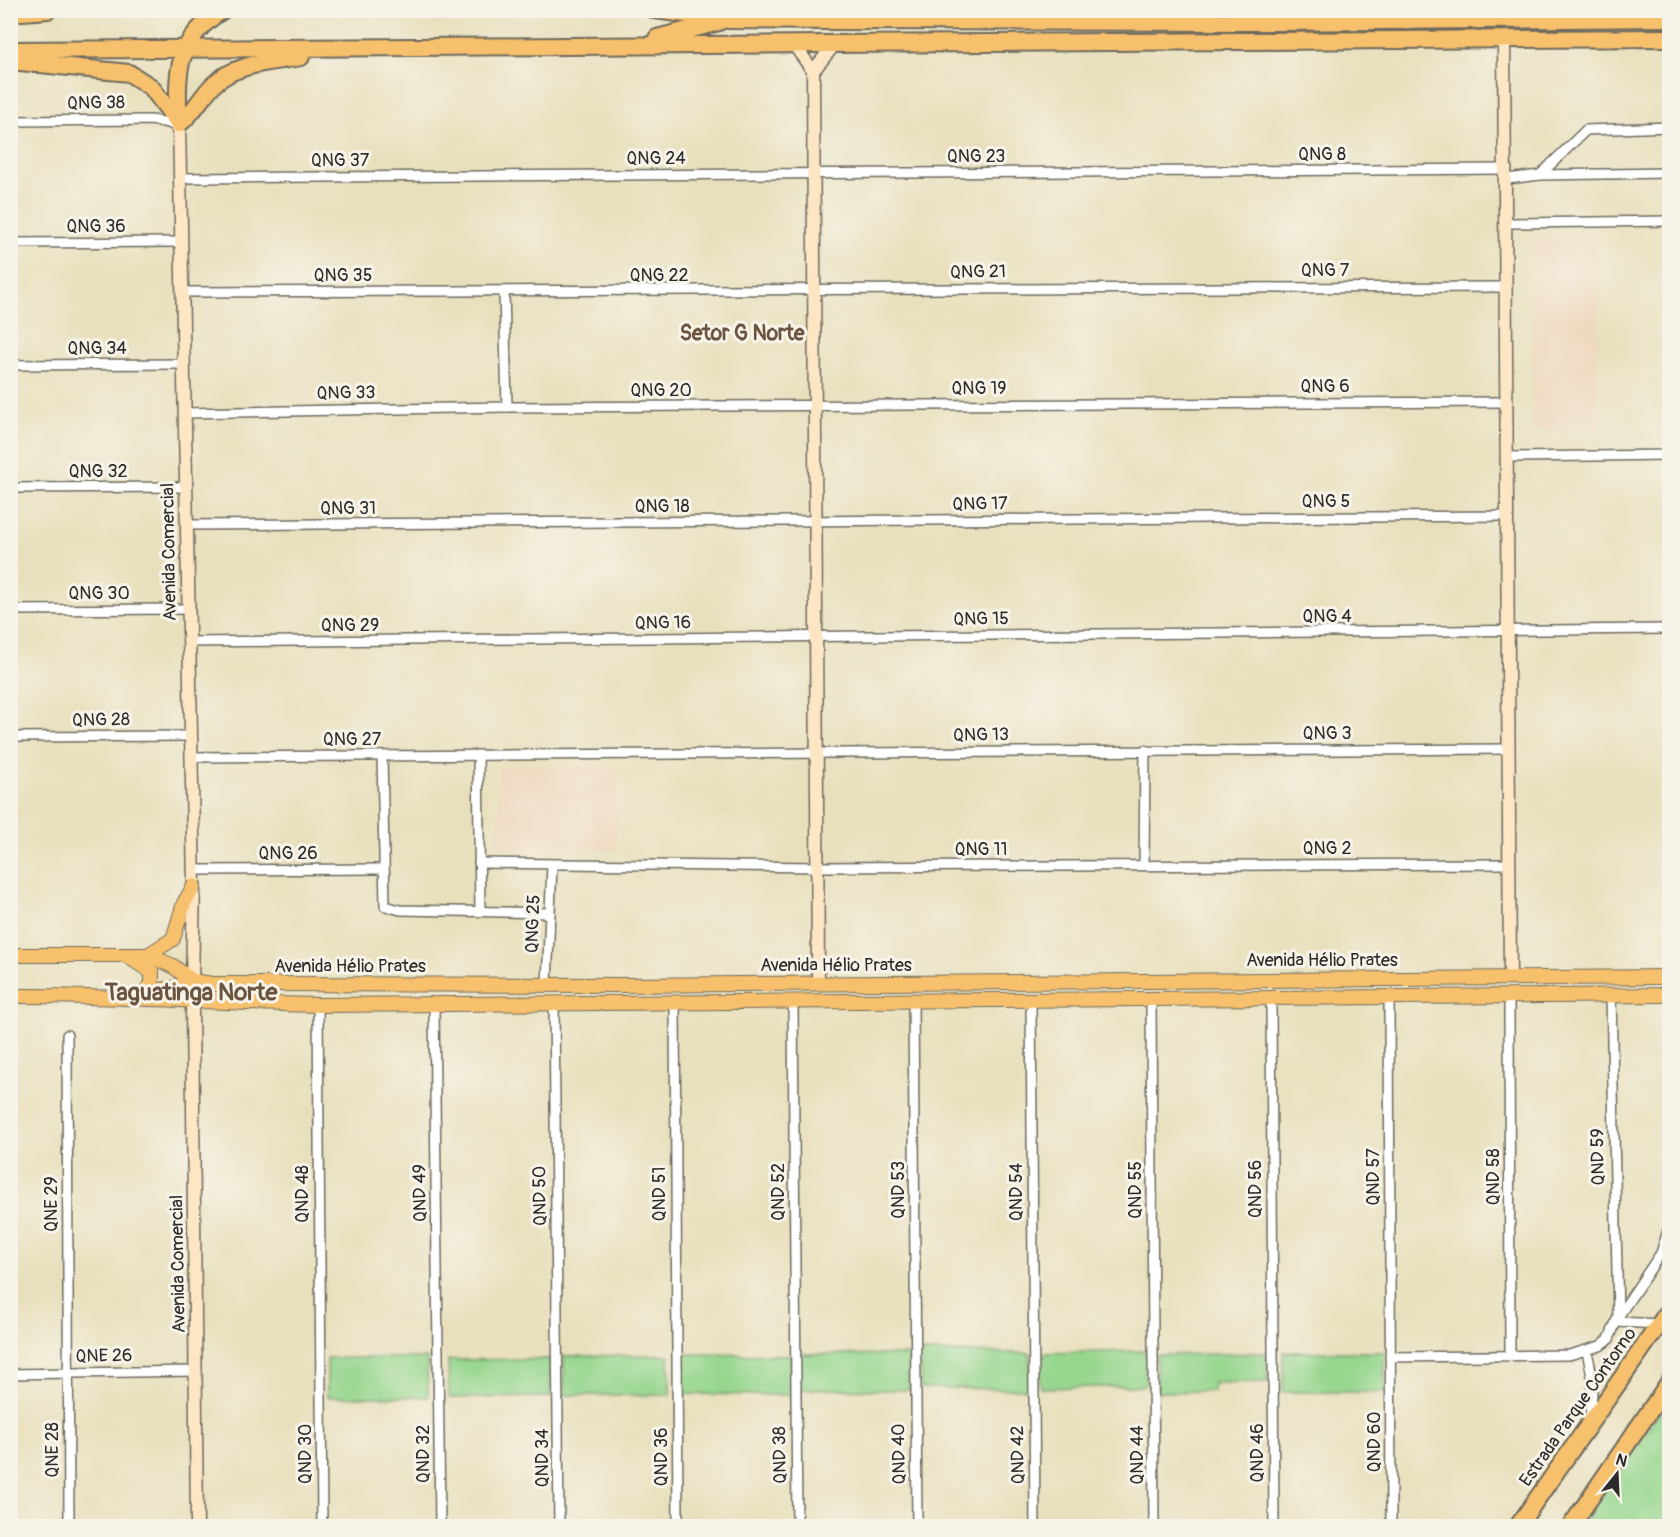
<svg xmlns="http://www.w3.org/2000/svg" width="1680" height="1537" font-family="Pangolin,sans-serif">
<rect width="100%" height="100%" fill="#f7f3e8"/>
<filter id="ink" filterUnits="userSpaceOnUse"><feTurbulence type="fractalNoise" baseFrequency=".0167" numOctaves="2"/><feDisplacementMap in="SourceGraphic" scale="12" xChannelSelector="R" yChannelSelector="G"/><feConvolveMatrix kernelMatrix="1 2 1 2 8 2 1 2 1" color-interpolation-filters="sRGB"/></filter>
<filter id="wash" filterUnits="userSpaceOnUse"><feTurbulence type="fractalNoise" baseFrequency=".008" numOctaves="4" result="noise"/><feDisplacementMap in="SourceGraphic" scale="24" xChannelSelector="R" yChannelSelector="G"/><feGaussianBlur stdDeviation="1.35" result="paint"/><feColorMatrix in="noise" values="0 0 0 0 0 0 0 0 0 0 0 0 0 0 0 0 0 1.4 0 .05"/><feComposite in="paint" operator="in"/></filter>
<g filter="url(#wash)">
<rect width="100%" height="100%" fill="#e8e0bd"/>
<g fill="#edd7bb">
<path d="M1531,238H1598V431L1532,430Z"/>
<path d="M499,766L619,767L617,851L497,847Z"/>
</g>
<g fill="#95d68d" stroke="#60805c" stroke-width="1.5">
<path d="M1146,1351V1386L1040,1388L1039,1353Z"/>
<path d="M921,1352L1030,1353V1389L921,1388Z"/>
<path d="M1283,1352H1384L1385,1392H1283Z"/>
<path d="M1267,1353V1382L1213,1383V1391L1157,1392L1156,1355Z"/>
<path d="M681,1354L791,1355V1395L681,1394Z"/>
<path d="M799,1354L909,1355V1390L799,1389Z"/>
<path d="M669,1355L670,1395H564V1356Z"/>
<path d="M327,1358H427L428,1397H327Z"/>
<path d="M550,1359L551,1397L449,1398L448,1360Z"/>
<path d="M1669,1398V1526H1582L1590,1513Z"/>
</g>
</g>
<g filter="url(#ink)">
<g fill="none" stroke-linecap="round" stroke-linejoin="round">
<g stroke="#6d6a5e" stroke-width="12">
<g id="street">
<path d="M10,121L151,120L169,123L177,128"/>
<path d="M1540,175L1586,130L1670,127"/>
<path d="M180,178L1507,169"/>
<path d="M1507,179L1540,175L1670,173"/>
<path d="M1507,223L1670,221"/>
<path d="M10,243L182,242"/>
<path d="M182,292L1507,287"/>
<path d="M504,292L507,407"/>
<path d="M10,365L184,364"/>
<path d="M185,413L507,407L1508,402"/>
<path d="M1508,457L1670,455"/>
<path d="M10,488L186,487"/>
<path d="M187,525L1508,516"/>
<path d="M10,610L189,609"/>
<path d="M189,642L1670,629"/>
<path d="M10,737L191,736"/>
<path d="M478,755L480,911"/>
<path d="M382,756L385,906L400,910L550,913"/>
<path d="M191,757L1509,749"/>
<path d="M479,863L818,867L1510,864"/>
<path d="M1144,865L1145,750"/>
<path d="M194,870L383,869"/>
<path d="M547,984L552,865"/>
<path d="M1611,995L1618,1317"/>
<path d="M1389,997L1391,1526"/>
<path d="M1509,997L1510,1356"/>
<path d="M1151,998L1154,1526"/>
<path d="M1271,998L1274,1526"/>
<path d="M913,1000L917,1526"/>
<path d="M1031,1000L1035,1526"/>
<path d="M675,1001L678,1526"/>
<path d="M793,1001L797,1526"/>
<path d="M554,1002L559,1526"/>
<path d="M318,1005L322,1526"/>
<path d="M434,1005L440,1526"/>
<path d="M67,1035L69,1526"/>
<path d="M1617,1322L1660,1324"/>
<path d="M1587,1351L1593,1381L1590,1417"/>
<path d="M1390,1357L1569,1355L1600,1346L1609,1339L1618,1317L1661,1253L1670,1224"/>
<path d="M10,1374L197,1371"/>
</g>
</g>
<g stroke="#6d6a5e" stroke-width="15">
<g id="secondary">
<path d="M1504,39L1510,978"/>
<path d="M795,46L813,71L818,982"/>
<path d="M813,71L834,45"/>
<path d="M179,124L194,886L192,981"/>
<path d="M192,1002L197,1526"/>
</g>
</g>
<g stroke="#6d6a5e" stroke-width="16">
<g id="primary">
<path d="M10,955H148L173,966L192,981L212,984L623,985L1670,977"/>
<path d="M148,955L173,939L184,903L194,886"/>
<path d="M127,956L152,972V984L145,992"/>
<path d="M147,992L174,988L192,981"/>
<path d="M10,996C113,995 215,1003 318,1005L1670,995"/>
</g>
</g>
<g stroke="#6d6a5e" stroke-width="20">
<g id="highway">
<path d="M655,10L729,20L826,21L1279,22L1670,18"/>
<path d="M10,13L48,10"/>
<path d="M657,38L719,22"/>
<path d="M10,50L1670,38"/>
<path d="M10,61L129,73L151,87L179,124"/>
<path d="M179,123C176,71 176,39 223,10"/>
<path d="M179,124C194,113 200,98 213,85C235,63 273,62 301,57"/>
<path d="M1518,1526L1670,1309"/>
<path d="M1571,1526L1670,1381"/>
</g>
</g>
<use href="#street" stroke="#fff" stroke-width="9"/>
<use href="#secondary" stroke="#fce6c4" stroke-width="12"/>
<use href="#primary" stroke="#f7c06c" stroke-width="14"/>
<use href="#highway" stroke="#f7c06c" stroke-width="16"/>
</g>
</g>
<g text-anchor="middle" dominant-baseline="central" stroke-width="6" stroke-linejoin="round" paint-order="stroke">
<g font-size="18" fill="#2b2b2b" stroke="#f7f3e8">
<text transform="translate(96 103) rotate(-1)">QNG 38</text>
<text x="1322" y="154">QNG 8</text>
<text x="976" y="156">QNG 23</text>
<text x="656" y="158">QNG 24</text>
<text x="340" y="160">QNG 37</text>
<text x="96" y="226">QNG 36</text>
<text x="1325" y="270">QNG 7</text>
<text transform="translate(978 272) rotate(-1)">QNG 21</text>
<text x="343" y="275">QNG 35</text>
<text x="659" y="275">QNG 22</text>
<text x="97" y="348">QNG 34</text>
<text x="1325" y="386">QNG 6</text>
<text x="979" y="388">QNG 19</text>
<text x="661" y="390">QNG 20</text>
<text transform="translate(346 393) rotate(-1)">QNG 33</text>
<text x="98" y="471">QNG 32</text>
<text x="1326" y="501">QNG 5</text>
<text transform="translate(980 504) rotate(-1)">QNG 17</text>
<text x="662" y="506">QNG 18</text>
<text x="348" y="508">QNG 31</text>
<text transform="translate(169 552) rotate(-91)">Avenida Comercial</text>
<text x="99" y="593">QNG 30</text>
<text x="1327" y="616">QNG 4</text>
<text transform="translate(981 619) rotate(-1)">QNG 15</text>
<text transform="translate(663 623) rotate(-1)">QNG 16</text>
<text x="350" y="625">QNG 29</text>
<text transform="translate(101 720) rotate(-1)">QNG 28</text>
<text x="1327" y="733">QNG 3</text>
<text transform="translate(981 735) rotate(-1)">QNG 13</text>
<text x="352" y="739">QNG 27</text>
<text x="1327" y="848">QNG 2</text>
<text x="981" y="849">QNG 11</text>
<text x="288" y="853">QNG 26</text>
<text transform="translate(533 924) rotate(-88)">QNG 25</text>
<text x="1322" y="960">Avenida Hélio Prates</text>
<text x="836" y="965">Avenida Hélio Prates</text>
<text x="350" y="966">Avenida Hélio Prates</text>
<text transform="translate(1598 1157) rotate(-91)">QND 59</text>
<text transform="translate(1373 1177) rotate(-90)">QND 57</text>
<text transform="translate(1493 1177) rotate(-90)">QND 58</text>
<text transform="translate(1255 1189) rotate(-90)">QND 56</text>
<text transform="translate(898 1190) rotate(-90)">QND 53</text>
<text transform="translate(1135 1190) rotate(-90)">QND 55</text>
<text transform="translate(778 1192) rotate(-90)">QND 52</text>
<text transform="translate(1016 1192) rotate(-90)">QND 54</text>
<text transform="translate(420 1193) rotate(-91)">QND 49</text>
<text transform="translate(302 1194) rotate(-90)">QND 48</text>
<text transform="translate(659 1194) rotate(-90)">QND 51</text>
<text transform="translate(540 1196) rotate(-91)">QND 50</text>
<text transform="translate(51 1204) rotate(-90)">QNE 29</text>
<text transform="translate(178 1264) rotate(-91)">Avenida Comercial</text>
<text transform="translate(104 1356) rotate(-1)">QNE 26</text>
<text transform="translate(1578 1407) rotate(-55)">Estrada Parque Contorno</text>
<text transform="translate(1374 1442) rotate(-90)">QND 60</text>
<text transform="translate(52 1450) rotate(-90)">QNE 28</text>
<text transform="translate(1257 1453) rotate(-90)">QND 46</text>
<text transform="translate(305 1454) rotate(-90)">QND 30</text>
<text transform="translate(423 1454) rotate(-90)">QND 32</text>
<text transform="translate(899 1454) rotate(-91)">QND 40</text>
<text transform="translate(780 1455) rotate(-91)">QND 38</text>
<text transform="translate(1018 1455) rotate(-91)">QND 42</text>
<text transform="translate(1137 1455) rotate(-90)">QND 44</text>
<text transform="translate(661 1457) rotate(-90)">QND 36</text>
<text transform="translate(542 1458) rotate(-90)">QND 34</text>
</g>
<g font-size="21" font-weight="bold" fill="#6a533f" stroke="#f7f3e8">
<text x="742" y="333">Setor G Norte</text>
</g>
<g font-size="24" font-weight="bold" fill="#6a533f" stroke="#f7f3e8">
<text x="191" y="992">Taguatinga Norte</text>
</g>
</g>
<rect width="1680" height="1537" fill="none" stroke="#f7f3e8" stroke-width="36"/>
<g transform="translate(1617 1474) rotate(18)" stroke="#f7f3e8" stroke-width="4.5" paint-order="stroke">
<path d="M0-4.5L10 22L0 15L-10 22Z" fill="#2b2b2b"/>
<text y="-9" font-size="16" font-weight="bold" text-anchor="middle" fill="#2b2b2b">N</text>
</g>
</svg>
